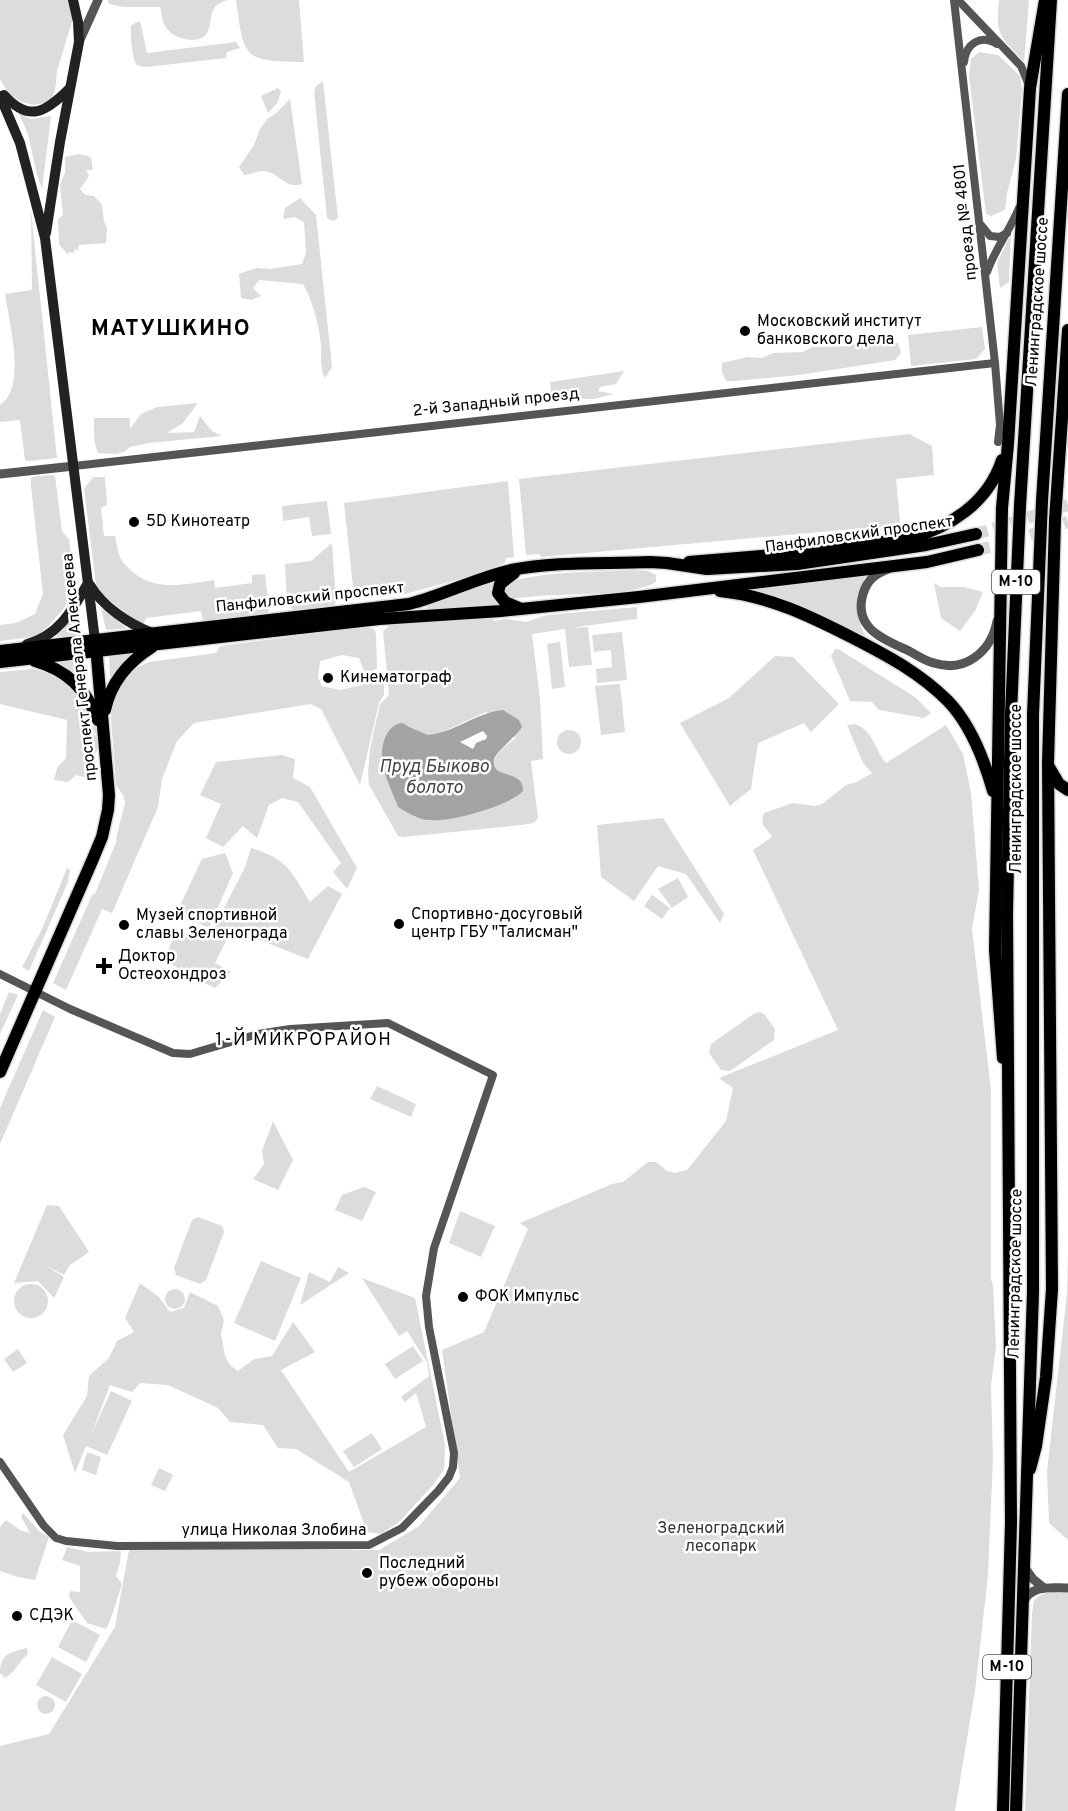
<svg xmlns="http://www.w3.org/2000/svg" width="1068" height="1811" font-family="Overpass,sans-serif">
<rect width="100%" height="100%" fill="#fff"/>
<g fill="#dcdcdc" fill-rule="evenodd">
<path d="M0,0H71L73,18L57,71L55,91L52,98L45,103L34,105L22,102L9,94L0,79Z"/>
<path d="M108,0H228C202,6 217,28 203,37C192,44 170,37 165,26C162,21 162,13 160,7H123L109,4Z"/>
<path d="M236,0H299L304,62C243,61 244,59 236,0Z"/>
<path d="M999,0H1029L1024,62C1001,36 995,37 999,0Z"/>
<path d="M140,21L147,53L236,42L240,48L227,52L226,58L147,67C145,67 139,66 137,65C132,60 130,32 131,25Z"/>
<path d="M979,52L998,55L1020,76L1022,89L1016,159L1007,193L1005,210L991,216L986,214L969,76L971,59Z"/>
<path d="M323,81L338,218L333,221L327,218L314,92L316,86Z"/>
<path d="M278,88L281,91L278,102L268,113L261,96Z"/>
<path d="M290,99L302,184C287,189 282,177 269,172C260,169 253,174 244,175L239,167L254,145L260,129L268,118L275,114Z"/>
<path d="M18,112L30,119L51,116L42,189L37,175L28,134Z"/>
<path d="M79,154L91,157L93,170H86L89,176L80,189L85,195L94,196L102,205L104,221L107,228L106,243L79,245L78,251L75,249L74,253L69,252L68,255L59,244L58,219L63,215L60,185L65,172V157Z"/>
<path d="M300,198L316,215L332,367L325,378C319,368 322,357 321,345C319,325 313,302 303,284L259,280L253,288L261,296L251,300L241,298L239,274L256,268L271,269L302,264L306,253L304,222L295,217L283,219L285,208Z"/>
<path d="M31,211L57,458L29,461L25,460L20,420L0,422V405C27,388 9,321 5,294L32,290Z"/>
<path d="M1011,234L1009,282L1000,288L997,263Z"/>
<path d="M982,327L985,349L976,359L911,366L908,335Z"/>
<path d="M866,340L873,343H898L901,353L895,360L799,375L735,381H726L722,372V363L748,357L762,358L773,353L803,352L813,347L849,346Z"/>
<path d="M624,371L616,384L600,387L598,391L614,394L594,399H571L562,392L556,402L551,393L550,382Z"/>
<path d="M198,403L183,423L167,433L194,432L200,416L212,431L222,436L149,443L130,447L124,452L116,454L98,453C93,442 94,429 94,418H130V429L141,414L157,407Z"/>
<path d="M909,434L932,446L934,475L896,479L900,521L899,525L541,557L539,554L526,555L519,479Z"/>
<path d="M52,475L55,476L62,531L69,539L74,577L71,594L64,608L43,632L33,637L0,641V625L16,623L35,614L43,594L31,486V477Z"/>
<path d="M93,477H105L107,505L101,508L104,536H115C117,544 118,556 123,562C149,594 180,585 214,580L215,588L252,583V575L265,574L269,610L267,613L203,621L201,611L146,618L143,627L104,596L96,584L84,489Z"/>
<path d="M508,481L514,557L506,558L505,563L463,578L405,594L354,597L344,503Z"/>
<path d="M327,501L331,534L312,536L309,517L283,521L282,506Z"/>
<path d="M332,543L336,602L333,607L294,611L287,602L285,564L311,561Z"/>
<path d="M630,570L648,571L656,575V582C634,595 588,593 562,595C545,595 527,597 510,599C505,595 504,593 504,586C523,571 603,572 630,570Z"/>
<path d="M867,573C854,603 854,611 867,640L748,590L763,585Z"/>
<path d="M496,580L491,591L500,605L428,609L426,606Z"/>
<path d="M934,583L941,587H964L983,592L975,611L960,631L941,618Z"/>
<path d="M637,607V619L569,628L588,627L592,665L569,667L565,629L532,634L540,699L543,759L531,761L538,818L534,823L521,825L404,837L398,836L369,785L368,772L370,749L380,704L389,695L383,631L390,625L492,614L494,621L506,619L526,622L547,615ZM486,712L516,738C507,744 482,763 501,772C506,775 514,777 520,779L431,821L415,817L398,807L403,723C411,729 418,730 427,736L438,734Z"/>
<path d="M101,608L127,628L106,630Z"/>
<path d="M77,609L81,634L56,637Z"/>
<path d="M367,627L374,629L376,634L377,669L365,673L359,658L342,655L320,661L318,677L322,686L340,690L363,685V679L384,674V695L379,703L360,785L321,709L310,704L194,723L177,741L162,779L158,807L112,913L102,909L66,990L53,983L92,895L95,894L117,840L116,838L125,803L123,795L116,785L111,718L113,696L122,680L136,668L149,662L216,653L220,646Z"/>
<path d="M622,632L627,680L597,683L596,669L612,667L611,650L594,652L592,635Z"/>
<path d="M560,642L565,687L552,689L547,644Z"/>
<path d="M835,649H838L915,697L931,713L924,718L879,710L872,702L850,701L831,656Z"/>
<path d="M133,653L110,678L109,657Z"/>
<path d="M775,656L793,657L839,704L811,732L804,723L758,743L751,789L730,806L680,723L729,698Z"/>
<path d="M83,660L86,684L59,662Z"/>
<path d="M32,669C54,673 85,688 93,711C96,719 96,728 97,735L90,730L97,737L99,749L84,765L88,778L76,775L68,782L54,780L57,768L66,758L67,720L0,704V672Z"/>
<path d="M620,684L625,732L601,735L595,686Z"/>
<path d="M854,724C872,728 875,750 886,763L946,725L963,754L971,793L979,890L972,929L991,1090V1279L993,1286L996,1347L991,1385L993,1458L988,1575L975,1691L955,1811H0V1746L49,1734L115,1627L129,1550H379L419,1526L460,1478L442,1350L484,1332L528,1229L520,1223L612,1184L623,1182L648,1162H656L667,1171L675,1173L687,1170L726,1121L733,1088L719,1078L838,1030L753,850L772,837C767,826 759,829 764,813L793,803L815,806L822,804L846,785L857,782L872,773L863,763L847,725Z"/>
<circle cx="569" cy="742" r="12"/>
<path d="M282,755L295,759L293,778L310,787L357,868L347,889L333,872L341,863L298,802L282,798L269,805L257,838L243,826L223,847L206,838L221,804L200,795L216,762Z"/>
<path d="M663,818L724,914L720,923L686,874L658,866L634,901L601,877L597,825Z"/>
<path d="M251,848C288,859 291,871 310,902L328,886L342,894L308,959L232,929L215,963L231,972L215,988L188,975L165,959L172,941L214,928L245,867Z"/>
<path d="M225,853L233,873L209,928L176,914L202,859Z"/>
<path d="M67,868L70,870L68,882L29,971L22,967L43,927Z"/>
<path d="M678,878L688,897L672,908L658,889Z"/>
<path d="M652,895L670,908L662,919L644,906Z"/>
<path d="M9,992L18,995L0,1034V1014Z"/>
<path d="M43,1010L55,1017L0,1144V1108Z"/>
<path d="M760,1012L764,1014L775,1029L774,1040L730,1071L721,1070L709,1053L711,1044L755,1013Z"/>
<path d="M377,1086L416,1104L411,1117L370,1099Z"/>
<path d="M273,1121L293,1160L278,1190L253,1179L264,1164L262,1151Z"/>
<path d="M364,1187L376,1192L362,1221L335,1210L342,1195Z"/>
<path d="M47,1205L59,1206L89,1252L70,1265L64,1275L43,1264L64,1277L54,1298L38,1281L14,1283Z"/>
<path d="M460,1211L495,1226L481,1257L449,1243Z"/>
<path d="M198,1217L222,1226L224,1232L206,1280L200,1284L176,1275L174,1268L192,1220Z"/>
<path d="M1068,1252V1540L1049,1523L1047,1471L1067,1293Z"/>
<path d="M261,1261L301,1278L275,1341L234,1323Z"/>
<path d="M338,1267L349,1273L300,1305L309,1272L330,1282Z"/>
<path d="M362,1278L415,1298L445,1445L444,1470L433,1485L399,1522L381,1534L367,1532L349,1482L296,1449L278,1448L263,1425L230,1422L218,1408L168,1385L140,1383L132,1392L110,1385L91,1435L111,1391L132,1401L107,1455L86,1446L75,1473L63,1435L87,1396L89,1376L109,1358L117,1341L134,1332L125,1318L140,1283L159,1297L170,1312L184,1308L190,1292L218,1306L224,1320L221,1334L225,1356L230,1365L238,1371L254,1359L272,1356L293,1322L315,1352L281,1370L349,1472L426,1427L416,1393L405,1402L401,1397L429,1376L427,1362L407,1331L399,1336Z"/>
<circle cx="31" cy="1301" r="17"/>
<circle cx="175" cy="1299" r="10"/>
<path d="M413,1346L423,1361L395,1379L385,1364Z"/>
<path d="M18,1349L27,1363L13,1372L4,1359Z"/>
<path d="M372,1433L382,1449L354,1467L343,1451Z"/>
<path d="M87,1452L101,1457L96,1475L82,1470Z"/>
<path d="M159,1468L173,1475L165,1491L151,1485Z"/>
<path d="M23,1513L39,1531L49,1537L35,1580L18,1577L0,1571V1527L6,1520L20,1530L30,1533L21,1517Z"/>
<path d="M67,1547L88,1552L121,1551L120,1563L116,1576L122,1584C116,1601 114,1613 106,1629L87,1623L69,1597L70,1591L80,1592V1566L62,1560Z"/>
<path d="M1053,1592L1068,1593V1811H1025L1032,1613L1034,1600L1042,1594Z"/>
<path d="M72,1620L100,1635L86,1662L58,1647Z"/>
<path d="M27,1648L28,1654C19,1661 15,1673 5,1678L0,1673C0,1654 10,1652 27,1648Z"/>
<path d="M52,1657L82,1674L66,1702L36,1685Z"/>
<circle cx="46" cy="1705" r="9"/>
</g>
<path fill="#a3a3a3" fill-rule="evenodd" d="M503,710L519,720L522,727C516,737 495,752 494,760C491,780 524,768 523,791C509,806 448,823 428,820C417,819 408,813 398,807C393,793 384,776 382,761C381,745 386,724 403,723C411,729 418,730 427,735C454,733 475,713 503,710ZM483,731L487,736L486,739L476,743L473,749L460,742Z"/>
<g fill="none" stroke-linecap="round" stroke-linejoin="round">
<g stroke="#d9d9d9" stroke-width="12" stroke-dasharray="12 6" stroke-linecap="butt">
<path d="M976,534L1068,505"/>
<path d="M978,550L1007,543L1068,522"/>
</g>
<g stroke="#dbdbdb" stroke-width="15">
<g id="primary">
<path d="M689,562L772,555L909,539C950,527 988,503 1002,460"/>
<path d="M514,573L500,584L498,593L505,602L519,608"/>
<path d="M720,591C769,596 810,616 853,638C888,656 920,673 948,701C971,725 984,759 993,791"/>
<path d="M0,651L409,604C444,595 476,578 511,570C556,561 604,564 650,562L667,563L707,569L797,564L926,545L976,534"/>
<path d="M35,661C67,670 86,689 98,720"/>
<path d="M0,662L379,619L501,611L639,597L927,562L978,550"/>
<path d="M105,710C111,682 128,662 152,647"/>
<path d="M1049,767L1059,784L1068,790"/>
<path d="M1003,1058L995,950L1002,508L1008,444L1030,88L1045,0"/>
<path d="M0,1072L92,861L102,837L108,810L109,795L96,646"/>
<path d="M1030,1469L1036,1446L1046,1377L1052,1289L1048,763L1055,520L1068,330"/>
</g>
</g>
<g stroke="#dbdbdb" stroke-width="15">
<g id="trunk">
<path d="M1003,1811L1011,1523L1007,914L1011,713L1020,506L1051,0"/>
<path d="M1016,1811L1033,1292V715L1042,501L1068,94"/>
</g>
</g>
<g stroke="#555" stroke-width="8">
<path d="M954,0L995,363L1000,425L998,442"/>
<path d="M958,0L1021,66L1028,83"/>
<path d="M964,62C966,43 981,34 997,44"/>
<path d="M981,225L990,236L1000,237L1007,233"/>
<path d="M987,272C995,249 1010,230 1019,208"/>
<path d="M74,466L995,363"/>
<path d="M0,974L70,1009L173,1053L190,1054L258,1034L290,1029L388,1023L493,1075L434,1248L426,1296L429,1327L454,1453L453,1467L449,1477L438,1491L402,1528L369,1545L117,1546L66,1541L56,1538L44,1526L0,1462"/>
</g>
<g stroke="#555" stroke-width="9">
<path d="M80,40L98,0"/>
<path d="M0,474L74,466"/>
<path d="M888,569C875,574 867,580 863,594C853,628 883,639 909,651C917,655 925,661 934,663C965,673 991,652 997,621"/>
<path d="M1023,1565L1033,1579L1044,1588"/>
<path d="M1023,1603C1031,1584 1051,1588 1068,1588"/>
</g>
<g stroke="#222" stroke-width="10">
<path d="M4,95C29,123 46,112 69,89"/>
<path d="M0,96L20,143L45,238L95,640"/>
<path d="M46,233L60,142L79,42L78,22L73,0"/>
<path d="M90,585C103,607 129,624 152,633"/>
<path d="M27,644C59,636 73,609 88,583"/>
</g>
<use href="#primary" stroke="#000" stroke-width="12"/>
<use href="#trunk" stroke="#000" stroke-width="12"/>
</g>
<g fill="#000" stroke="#fff" stroke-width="2">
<circle cx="745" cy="331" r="6"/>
<circle cx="134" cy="522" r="6"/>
<circle cx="328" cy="678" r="6"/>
<circle cx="399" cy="924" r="6"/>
<circle cx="124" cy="925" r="6"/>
<path d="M101 957h6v6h6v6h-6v6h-6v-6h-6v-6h6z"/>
<circle cx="463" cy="1297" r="6"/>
<circle cx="367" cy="1573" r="6"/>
<circle cx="17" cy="1616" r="6"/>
</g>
<g text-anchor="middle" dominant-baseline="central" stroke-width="5" stroke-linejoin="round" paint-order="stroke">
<g fill="#fff" stroke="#4c4c4c" stroke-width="1.5">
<rect x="992" y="570" width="48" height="24" rx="4.5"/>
<rect x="983" y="1655" width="48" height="24" rx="4.5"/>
</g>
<g font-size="15" font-weight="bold" fill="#000">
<text x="1016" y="582">М-10</text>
<text x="1007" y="1667">М-10</text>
</g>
<g font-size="16" fill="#000" stroke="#fff">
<text transform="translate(966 222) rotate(-96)">проезд № 4801</text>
<text transform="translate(1038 302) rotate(-86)">Ленинградское шоссе</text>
<text transform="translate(496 403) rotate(-6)">2-й Западный проезд</text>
<text transform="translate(859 535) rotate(-8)">Панфиловский проспект</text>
<text transform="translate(310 598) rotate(-6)">Панфиловский проспект</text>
<text transform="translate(80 667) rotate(-96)">проспект Генерала Алексеева</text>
<text transform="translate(1017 789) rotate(-90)">Ленинградское шоссе</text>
<text transform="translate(1016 1274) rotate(-89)">Ленинградское шоссе</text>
<text x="274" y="1531">улица Николая Злобина</text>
</g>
<g font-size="16" fill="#000" stroke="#fff" text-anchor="start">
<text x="757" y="322">Московский институт<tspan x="757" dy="18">банковского дела</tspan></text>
<text x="146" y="522">5D Кинотеатр</text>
<text x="340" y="678">Кинематограф</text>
<text x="411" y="915">Спортивно-досуговый<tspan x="411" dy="18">центр ГБУ "Талисман"</tspan></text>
<text x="136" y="916">Музей спортивной<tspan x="136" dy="18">славы Зеленограда</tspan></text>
<text x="118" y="957">Доктор<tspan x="118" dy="18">Остеохондроз</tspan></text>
<text x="475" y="1297">ФОК Импульс</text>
<text x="379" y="1564">Последний<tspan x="379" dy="18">рубеж обороны</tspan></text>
<text x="29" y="1616">СДЭК</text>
</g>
<g font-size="16" fill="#333" stroke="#fff">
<text x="721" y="1529">Зеленоградский<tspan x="721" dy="18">лесопарк</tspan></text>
</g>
<g font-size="18" font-style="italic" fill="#444" stroke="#fff">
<text x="434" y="767">Пруд Быково<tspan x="434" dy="21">болото</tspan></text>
</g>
<g font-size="18" letter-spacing="1.5" fill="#000" stroke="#fff">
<text x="304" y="1040">1-Й МИКРОРАЙОН</text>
</g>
<g font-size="22" font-weight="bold" letter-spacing="1.5" fill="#000" stroke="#fff">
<text x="171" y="329">МАТУШКИНО</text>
</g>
</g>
</svg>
